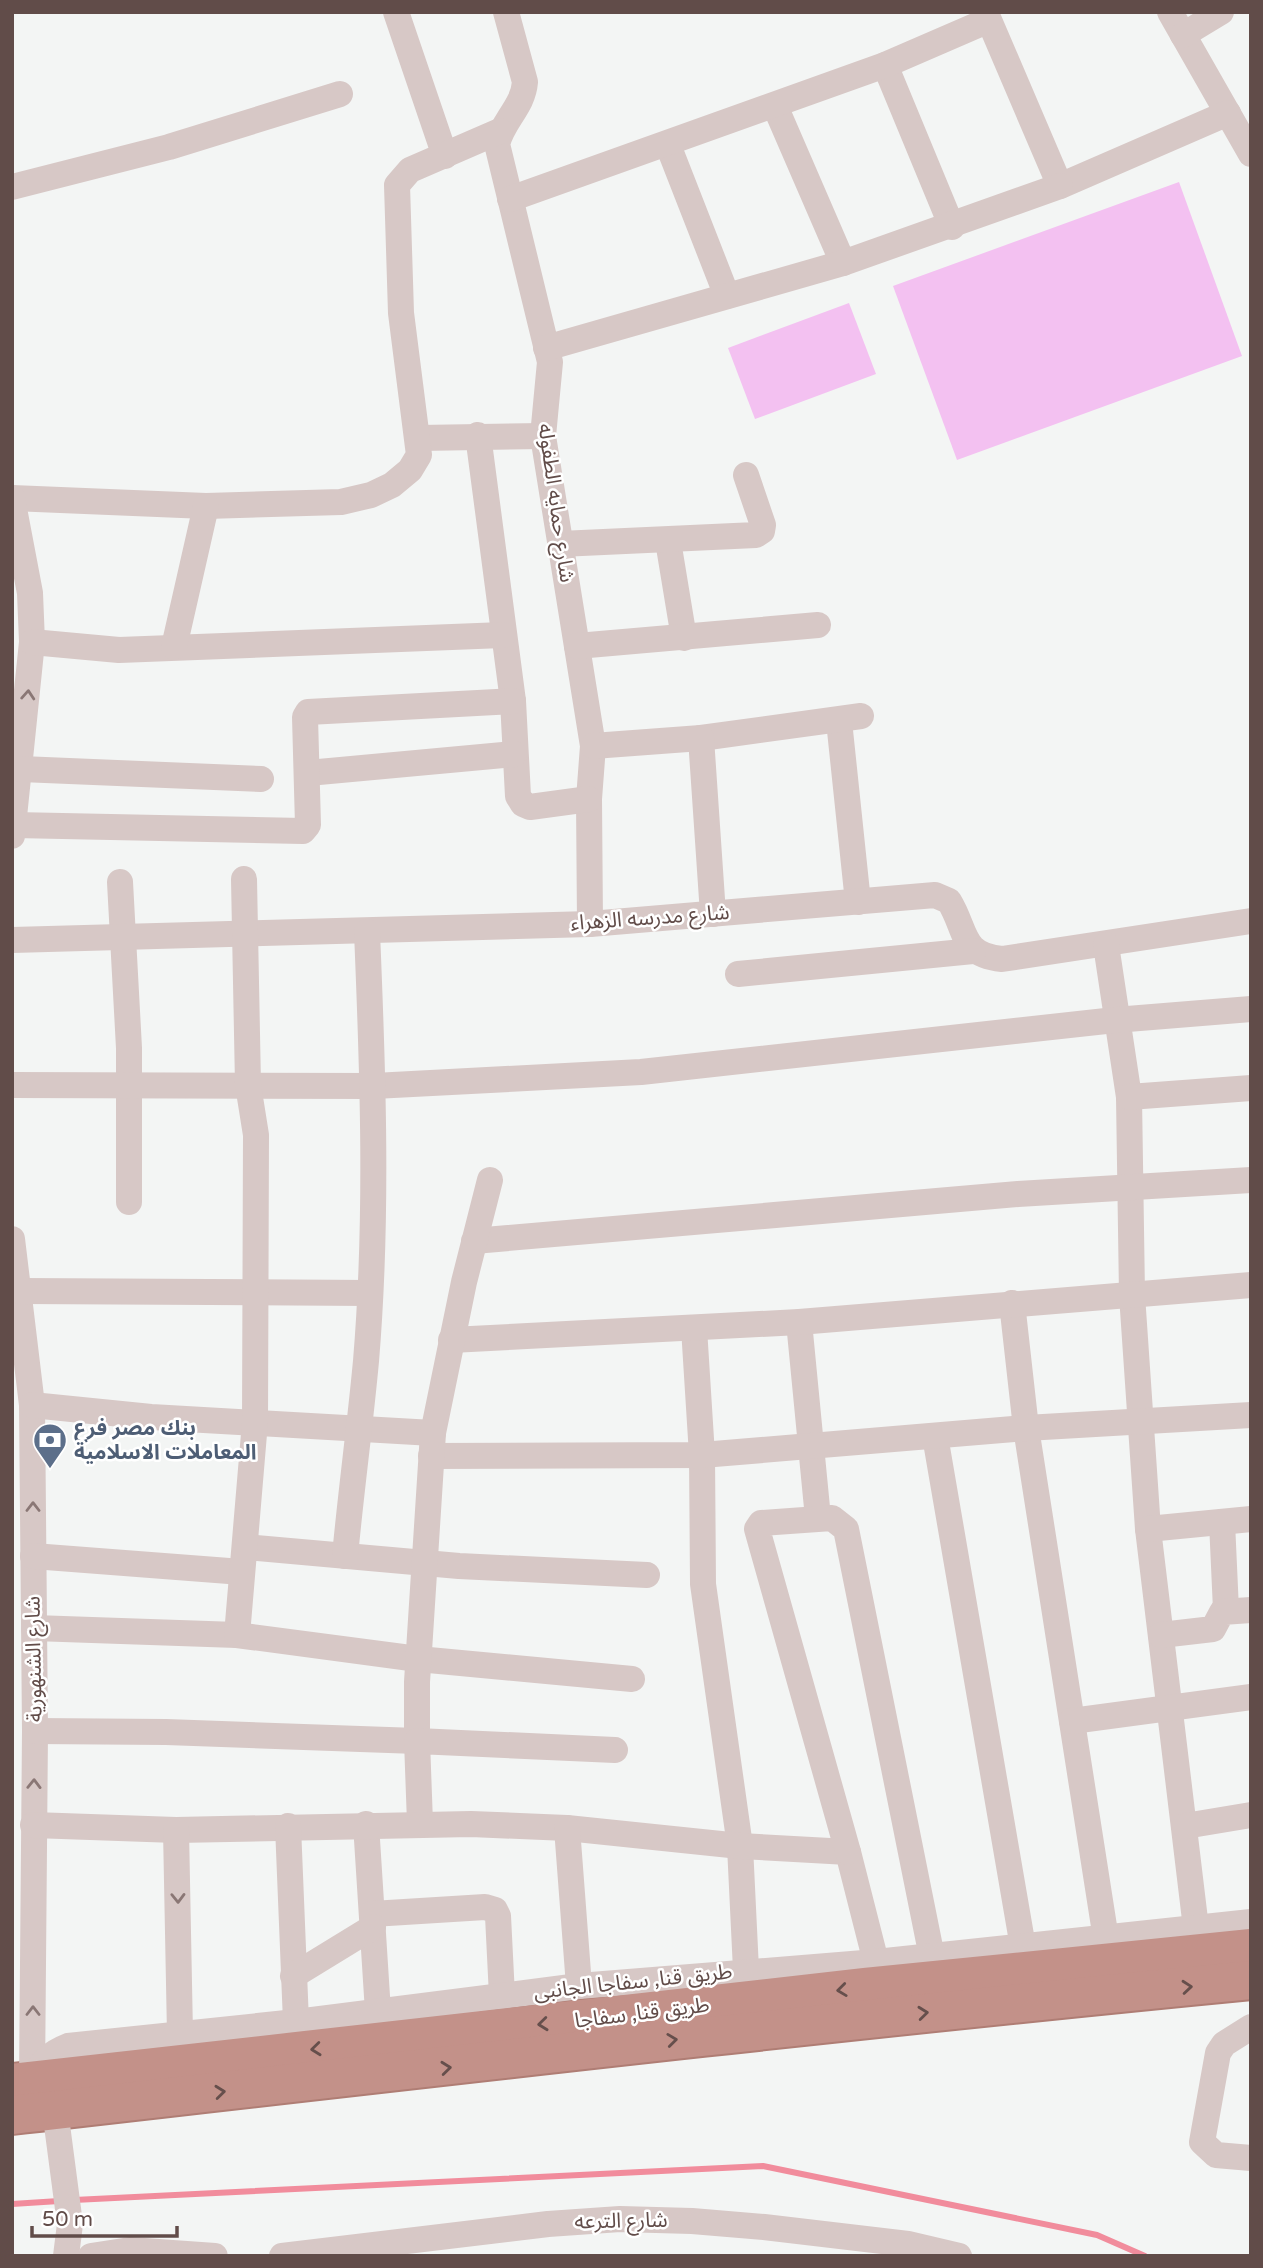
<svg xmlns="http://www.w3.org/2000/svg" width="1263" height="2268" font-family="'Varela Round','Noto Sans Arabic',sans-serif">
<rect width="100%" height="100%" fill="#f3f5f4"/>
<g fill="#f3c1f1">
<path d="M1179,182L1242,356L957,460L893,286Z"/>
<path d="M849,303L876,374L755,419L728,348Z"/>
</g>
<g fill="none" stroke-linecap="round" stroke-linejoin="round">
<g stroke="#f18c9c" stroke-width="6">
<path d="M74,2200L763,2166L1097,2235L1145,2256"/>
<path d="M12,2204L59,2201"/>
</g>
<g stroke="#af7d74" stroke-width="42">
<g id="highway">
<path d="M12,2083L865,1987L1251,1948"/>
<path d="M12,2115C425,2068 837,2020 1251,1980"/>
</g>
</g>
<g stroke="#d7c8c6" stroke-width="26">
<path d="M396,12L445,156"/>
<path d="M506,12L525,82C523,107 503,120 497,144L550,362L543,436L593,746L589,799L590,924"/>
<path d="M1170,12L1251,154"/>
<path d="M1183,35L1221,12"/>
<path d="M885,65L952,227"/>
<path d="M775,106L843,263"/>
<path d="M668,145L727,296"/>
<path d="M12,187L169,147L340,94"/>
<path d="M510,199L885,65L989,20L1060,186L1228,113"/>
<path d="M546,348L843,263L1060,186"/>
<path d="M478,435L513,701L518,796L523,804L530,807L589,799"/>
<path d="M419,438L543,436"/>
<path d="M12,498L206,506L341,502L371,495L392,485L410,470L419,455L401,313L397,185L410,170L500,131"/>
<path d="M12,498L30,593L32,642L12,836"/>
<path d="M668,541L684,638"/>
<path d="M560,544L756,535L762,531L763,525L746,475"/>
<path d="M32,642L119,650L503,635"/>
<path d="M577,646L818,625"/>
<path d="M174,647L206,506"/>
<path d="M839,721L858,902"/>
<path d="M701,738L861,716"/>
<path d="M593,746L701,738L713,914"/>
<path d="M21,769L261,779"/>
<path d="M308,773L514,754"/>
<path d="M14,825L303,831L308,825L305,717L308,712L513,701"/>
<path d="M120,882L129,1048V1202"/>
<path d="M12,940L590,924L935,895L949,901C967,930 960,955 1002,959L1251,921"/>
<path d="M1106,945L1129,1097L1132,1295L1148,1529L1196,1928"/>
<path d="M738,974L973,951"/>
<path d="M12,1085L374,1086L641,1072L1115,1020L1251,1009"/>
<path d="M1129,1097L1251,1088"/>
<path d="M12,1239L32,1405L35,1731L32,2080"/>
<path d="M474,1241L1018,1194L1251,1180"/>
<path d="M21,1291L370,1293"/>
<path d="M1012,1303L1026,1428L1106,1939"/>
<path d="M799,1322L818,1518"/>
<path d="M694,1328L702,1455L703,1584L740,1846L746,1970"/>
<path d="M451,1340L799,1322L1251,1285"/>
<path d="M32,1405L151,1417L433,1433"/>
<path d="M935,1436L1023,1947"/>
<path d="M431,1456L702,1455L1026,1428L1251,1415"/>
<path d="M1222,1522L1226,1610"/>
<path d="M1148,1529L1251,1519"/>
<path d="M245,1547L459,1566L647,1575"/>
<path d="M33,1556L242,1572"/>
<path d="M345,1556C351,1491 360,1426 366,1361C378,1218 373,1074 367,932"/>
<path d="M34,1628L237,1635L418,1659L632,1679"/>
<path d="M237,1635L255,1422L256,1135L248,1085L244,879"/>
<path d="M1161,1635L1213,1629L1222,1612L1251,1610"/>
<path d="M1072,1721L1251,1697"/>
<path d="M35,1731L166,1732L417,1741V1682L433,1433L464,1282L490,1180"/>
<path d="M420,1823L417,1741L615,1750"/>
<path d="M366,1824L378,2012"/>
<path d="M33,1825L176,1830L471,1824L567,1828L740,1846L848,1852L876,1962"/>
<path d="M288,1826L296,2022"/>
<path d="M1185,1826L1251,1815"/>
<path d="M567,1828L579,1986"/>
<path d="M176,1830L180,2034"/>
<path d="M848,1852L757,1529L761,1523L832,1518L846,1529L932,1957"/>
<path d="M372,1914L485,1907L495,1910L498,1916L502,1996"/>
<path d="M293,1976L373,1927"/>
<path d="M1251,2027L1224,2044L1218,2053L1202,2142L1216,2155L1251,2158"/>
<path d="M32,2080C41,2062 50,2053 68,2046L296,2022L579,1986L876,1962L1251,1922"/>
<path d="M55,2110L70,2224L66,2256"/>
<path d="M91,2256L130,2250L215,2256"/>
<path d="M282,2256L548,2224L620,2219L692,2221L764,2227L908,2244L959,2256"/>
</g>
<use href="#highway" stroke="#c39189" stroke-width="38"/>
</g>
<defs><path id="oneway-chevron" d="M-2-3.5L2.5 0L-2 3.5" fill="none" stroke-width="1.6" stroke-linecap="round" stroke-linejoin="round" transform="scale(1.75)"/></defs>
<g stroke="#8a7775">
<use href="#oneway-chevron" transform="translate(28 695) rotate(-86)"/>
<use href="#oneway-chevron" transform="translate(33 1507) rotate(-90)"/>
<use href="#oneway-chevron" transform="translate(34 1784) rotate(-89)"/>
<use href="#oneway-chevron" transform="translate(178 1898) rotate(89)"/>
<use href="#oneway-chevron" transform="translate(33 2011) rotate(-90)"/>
</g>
<g stroke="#664f4c">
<use href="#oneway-chevron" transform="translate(1187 1987) rotate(-5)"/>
<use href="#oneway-chevron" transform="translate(842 1990) rotate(173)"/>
<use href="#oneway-chevron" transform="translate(923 2013) rotate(-6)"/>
<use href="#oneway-chevron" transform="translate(543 2024) rotate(174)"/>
<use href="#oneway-chevron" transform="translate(672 2040) rotate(-7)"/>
<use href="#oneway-chevron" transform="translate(316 2049) rotate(174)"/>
<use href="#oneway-chevron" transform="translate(446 2068) rotate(-6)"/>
<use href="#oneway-chevron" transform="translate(220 2092) rotate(-6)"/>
</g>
<defs>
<g id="bank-pin" transform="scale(1.75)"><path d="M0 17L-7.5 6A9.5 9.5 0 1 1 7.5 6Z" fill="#5c6f8a" stroke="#fff"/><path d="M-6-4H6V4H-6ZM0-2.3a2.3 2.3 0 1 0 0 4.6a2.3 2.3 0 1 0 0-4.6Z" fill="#fff"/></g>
</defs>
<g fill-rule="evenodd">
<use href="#bank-pin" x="50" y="1440"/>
</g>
<g text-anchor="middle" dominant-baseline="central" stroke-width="5" stroke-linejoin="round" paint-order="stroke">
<g font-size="21" fill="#614c49" stroke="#fff">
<text transform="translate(556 503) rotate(82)">شارع حمايه الطفوله</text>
<text transform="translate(650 918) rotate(-4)">شارع مدرسه الزهراء</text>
<text transform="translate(34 1659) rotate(-91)">شارع الشنهورية</text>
<text transform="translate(633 1982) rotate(-6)">طريق قنا, سفاجا الجانبى</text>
<text transform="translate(642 2013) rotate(-7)">طريق قنا, سفاجا</text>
<text transform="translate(621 2221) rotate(-1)">شارع الترعه</text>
</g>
<g font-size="21" font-weight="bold" fill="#4e5e75" stroke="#fff" text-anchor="start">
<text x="74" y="1428">بنك مصر فرع<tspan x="74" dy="24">المعاملات الاسلامية</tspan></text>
</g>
</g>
<rect width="1263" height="2268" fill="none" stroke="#614c49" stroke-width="28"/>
<path d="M32 2226v10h145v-10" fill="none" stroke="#614c49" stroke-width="3.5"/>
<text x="42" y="2226" font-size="21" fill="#614c49" stroke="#ffffff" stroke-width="5" paint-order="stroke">50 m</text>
</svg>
